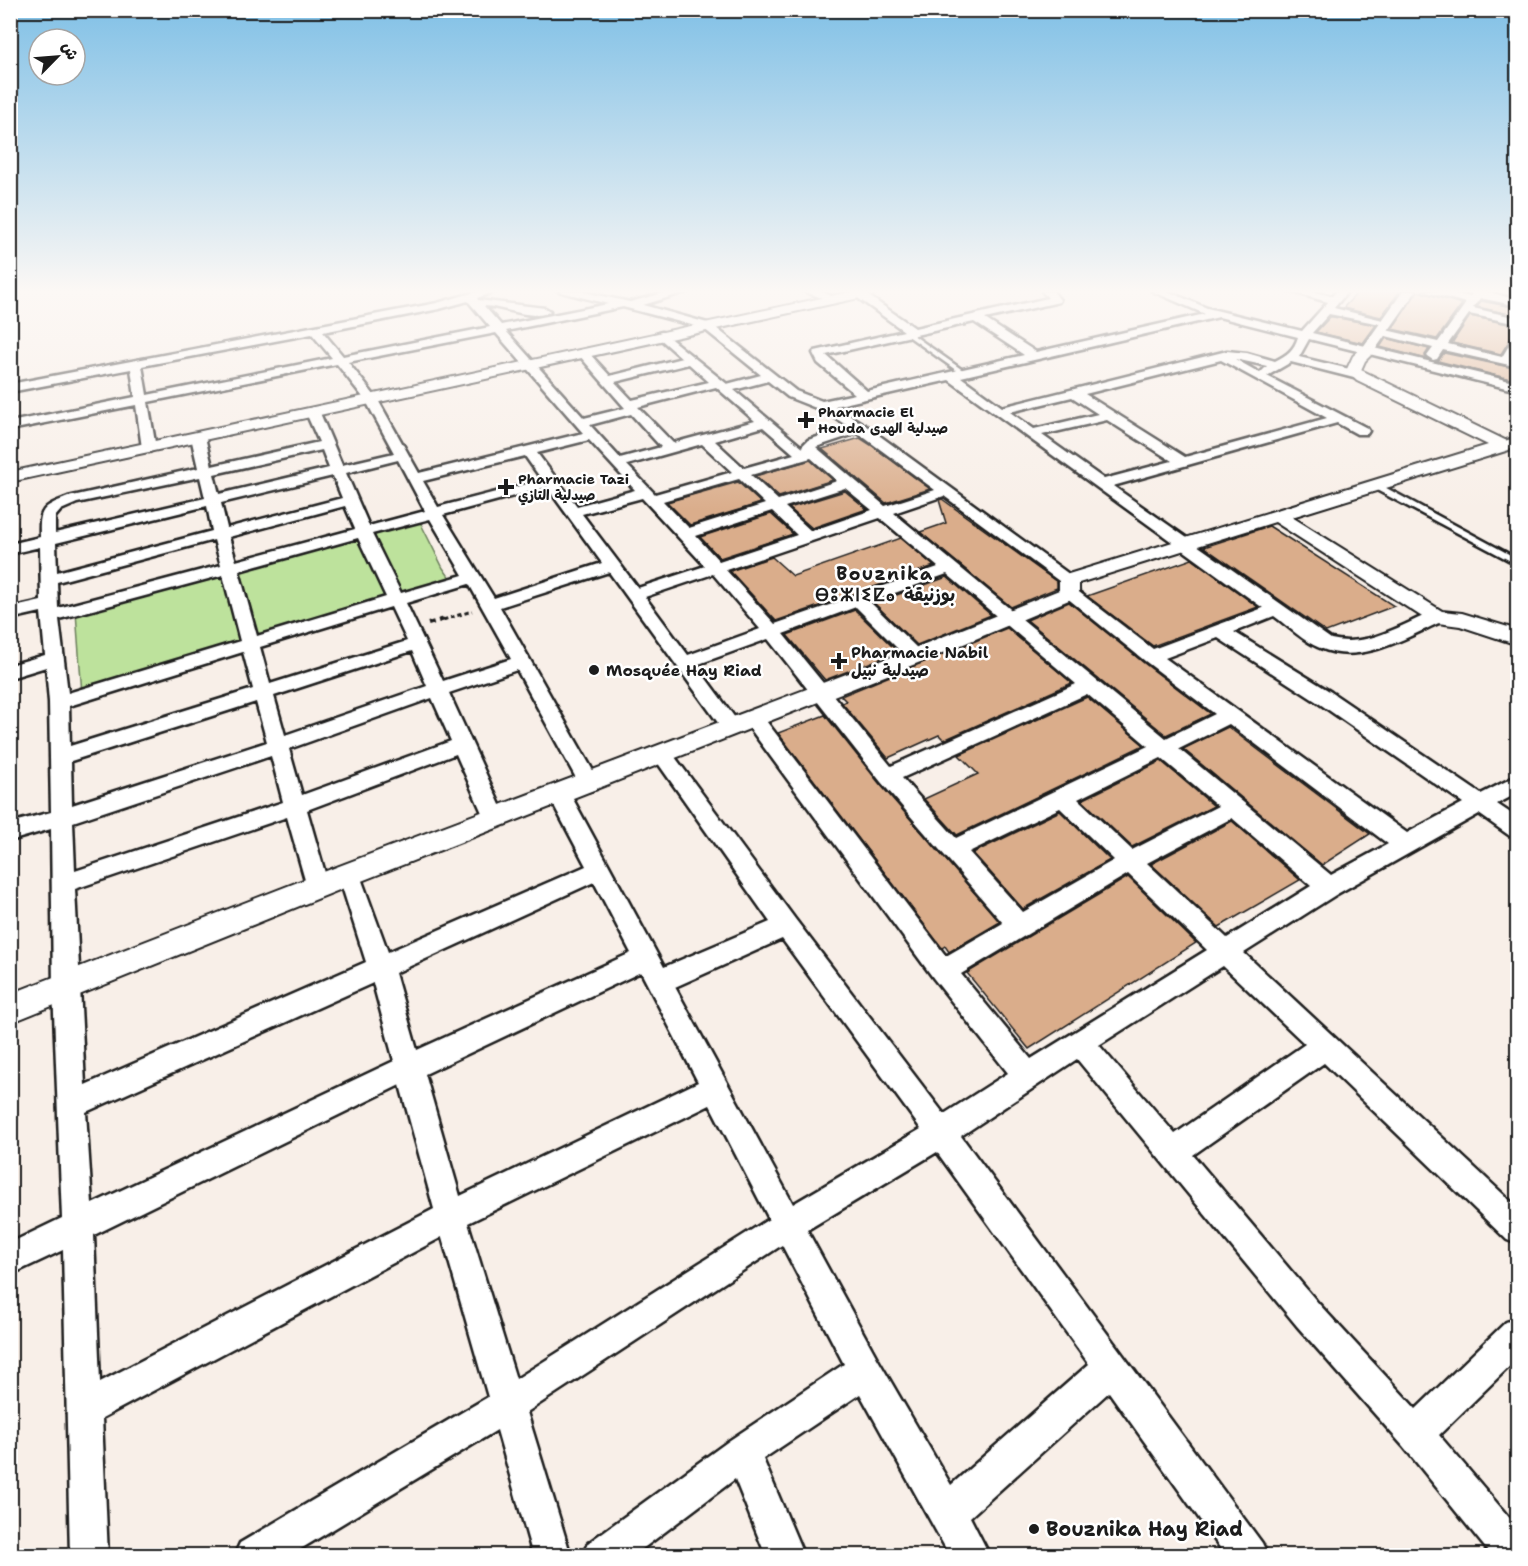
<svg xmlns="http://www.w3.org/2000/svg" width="1528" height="1566" font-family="'Shantell Sans','Playpen Sans Arabic','Noto Sans Tifinagh',sans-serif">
<rect width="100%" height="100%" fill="#f8efe8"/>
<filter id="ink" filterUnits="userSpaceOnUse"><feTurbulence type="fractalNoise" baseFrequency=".0167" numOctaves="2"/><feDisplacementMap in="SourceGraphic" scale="12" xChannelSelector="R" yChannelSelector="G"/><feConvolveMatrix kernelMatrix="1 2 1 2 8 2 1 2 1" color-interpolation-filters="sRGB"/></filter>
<g filter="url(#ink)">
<path fill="#bde29c" stroke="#6c7f5c" stroke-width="1.5" d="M419,520L443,568L453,582L82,694L76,612Z"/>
<g fill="#daad8b" stroke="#1c1c1c" stroke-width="1.5">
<path d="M1359,291H1400L1381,317L1343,308Z"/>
<path d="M1418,291L1462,304L1437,339L1392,329Z"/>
<path d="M1481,301L1518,308V316L1477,307Z"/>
<path d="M1470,316L1518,326V334L1512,336L1501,354L1452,343Z"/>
<path d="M1330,317H1333L1376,325L1363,343L1316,332Z"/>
<path d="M1386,338L1429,349L1425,355L1427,359L1380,347Z"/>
<path d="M1444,353L1518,369V381L1438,361Z"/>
<path d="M860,438L871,445L930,489L886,503L822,449Z"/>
<path d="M810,460L833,480L779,497L755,476Z"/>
<path d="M738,482L761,503L690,525L667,502Z"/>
<path d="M845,491L867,509L812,528L789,508Z"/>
<path d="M942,499L1057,582V588L1011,607L920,532L946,523L939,500Z"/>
<path d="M771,514L793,534L720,558L700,537Z"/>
<path d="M1269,526L1394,606L1326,632L1204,547Z"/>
<path d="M901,538L934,566L776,621L730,571L772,557L793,576Z"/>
<path d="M1192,559L1258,607L1153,646L1087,596Z"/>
<path d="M947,577L991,615L917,645L874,603Z"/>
<path d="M1069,602L1144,663L1211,714L1166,735L1027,620Z"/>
<path d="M855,610L898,652L825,680L787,635Z"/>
<path d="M1007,628L1072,683L944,740L939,735L888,758L842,703L846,701L841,696Z"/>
<path d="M1087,697L1144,745L957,835L924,799L978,774L959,755Z"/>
<path d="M825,715L879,783L1000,922L949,952L945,946L942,948L778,733Z"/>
<path d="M1228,727L1370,834L1322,865L1183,749Z"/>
<path d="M1161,761L1214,806L1132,847L1082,800Z"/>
<path d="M1060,811L1110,860L1023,909L973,853Z"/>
<path d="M1232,821L1300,880L1219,927L1151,864Z"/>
<path d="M1128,877L1196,943L1029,1049L967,973Z"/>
</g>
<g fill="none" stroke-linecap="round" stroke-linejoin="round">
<g stroke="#1c1c1c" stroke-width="5">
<g id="service">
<path d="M906,330L964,371V373H960L904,333V331Z"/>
<path d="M1371,483H1377L1518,559V565L1371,487Z"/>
</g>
</g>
<g stroke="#1c1c1c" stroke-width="5">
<g id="minor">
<path d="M479,291H496L477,298L478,300L545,308L550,311C537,322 501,306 484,306L501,325L608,304L558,291H579L630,302L671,291H689L643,305L711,324L796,391L822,401L855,394L818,363L813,353L815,351L904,331L855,296L854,294L857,291L863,292L915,328L1048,298L1042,291H1053L1060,300L1059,302L985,319L1036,352L1205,314L1152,291H1167L1207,308L1302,331L1328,302L1289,291H1309L1332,296L1337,291H1348L1334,308L1391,322V326L1329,314L1312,333L1518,383V391L1309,339L1299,357L1358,371V377L1354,378L1291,362L1267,376L1367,428L1369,431L1367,434H1357L1337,423L1113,486L1331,639C1357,645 1380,636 1404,625C1416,620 1430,610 1443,613L1446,617L1443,621C1407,637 1360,666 1320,648C1304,642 1288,626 1274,616L1234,632L1331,692L1481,794L1518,775V793L1497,804L1518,818V839L1510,836L1479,814L1337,894L1244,953L1518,1208V1244L1507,1240L1324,1063L1193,1155L1319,1304L1416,1409L1506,1322L1518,1318V1358L1439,1435L1518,1528V1556H1492L1403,1446L1297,1326L1077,1059L961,1136L1262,1543L1268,1556H1226L1109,1392L970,1517L990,1556H950L860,1394L763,1459L804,1556H766L735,1479L633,1556H582L588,1543L730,1440L844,1364L782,1245L527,1412L571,1556H533L497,1430L289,1556H234L240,1543L488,1397L442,1237L102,1418L108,1556H70L63,1250L10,1275V1243L62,1218L53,988L51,829L10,841V823L51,812L49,702L46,667L10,678V665L45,655L41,612L10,619V608L41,601L40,547L10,554V544L40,537C39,509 42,507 68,497L198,468L191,437L198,433L205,437L212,466L319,442L306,413L313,409L320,413L342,465L394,453L366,401L337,364L148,402L156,448L149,452L142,448L136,405L10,430V422L135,397L131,369L10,392V384L437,303ZM468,301L490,327L343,356L323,332L439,309ZM623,307L703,328L761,375L727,384L662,332L658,333V337L682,358L610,376L587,351H579V355L625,408L584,418L506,331ZM1219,317L1298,337C1294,350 1287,355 1275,361L1247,353L1227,351L1002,407L961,377ZM974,322L1024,355L867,391L826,355ZM496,333L583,433L419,473L378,400L348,362ZM312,334L332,358L147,395L142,366ZM1235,359L1267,366L1260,373ZM1221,360L1327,418L1185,457L1085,394ZM689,364L709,382L632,400L615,382ZM949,380L1263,608L1153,649L1075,589H1063L1061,593L1145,661L1215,714L1166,738L894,513L944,496L1063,584L1069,585L1077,580L865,425L835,406ZM768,381L788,397L826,412L849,427L808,440L802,446L803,448L734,390ZM716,387L755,421L673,443L638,407ZM1072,397L1098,414L1034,429L1010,412ZM631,414L661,447L620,458L590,425ZM1107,420L1172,461L1104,479L1042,435ZM763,427L794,454L744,468L715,441ZM858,433L935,490L885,506L816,447ZM589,440L635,490L577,506L537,453ZM702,444L732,472L655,494L627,465ZM322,450L329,468L219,494L214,474ZM525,456L542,480L438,507L423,481ZM811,458L837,481L778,500L751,475ZM398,460L425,511L369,526L346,473ZM333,476L342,498L227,528L221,503ZM200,477L205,498L55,533V517L61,510L77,503ZM739,479L765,504L689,528L663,501ZM547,487L602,563L494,598L443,515ZM845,488L872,510L811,531L785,507ZM642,498L705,566L638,588L582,514ZM207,506L212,531L57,572L56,543ZM345,506L355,529L236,561L229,537ZM772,511L797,535L719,561L696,536ZM880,518L938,567L775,624L726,570ZM430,519L463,575L401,593L372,534ZM358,538L386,597L257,636L239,571ZM214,540L221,565L58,608L57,582ZM609,572L724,731L731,733L738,731L741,726L696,665L768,639L881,782L1003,923L946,956L760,713L753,711L746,713L743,718L746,723L934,979L1008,1073L944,1114L795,919L669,749L662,747L655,749L652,754L655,759L770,922L664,967L567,788L559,786L551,788L548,794L586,866L388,952L357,867L349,865L341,867L338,874L366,962L85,1085L75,889L287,817L309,894L317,897L325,894L329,887L307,810L456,754L487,824L495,827L503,824L506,818L449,693L517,670L582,789L589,791L596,789L600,783L500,607ZM713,574L760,629L688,655L645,597ZM947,574L1076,684L891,766L783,634L856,607L909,660H921L924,656L921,652L870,602ZM223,575L240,641L68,693L59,619ZM469,584L511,659L443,681L406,603ZM391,607L407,641L270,684L260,647ZM1218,638L1317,702L1463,803L1407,833L1165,658ZM412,651L427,686L285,735L274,696ZM243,652L253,689L70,746L69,706ZM1087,694L1148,746L956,838L902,778ZM432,698L451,741L302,795L289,749ZM256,702L267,742L72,805L71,761ZM1229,724L1388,844L1331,875L1179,749ZM271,756L283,802L75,871L73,822ZM1161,758L1218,806L1132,850L1078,799ZM1060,808L1114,860L1023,912L969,852ZM1232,818L1311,886L1227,938L1147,863ZM1128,874L1207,950L1031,1059L961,974ZM594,882L631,953L417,1050L395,973ZM782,939L921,1129L793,1204L675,987ZM1223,966L1305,1044L1175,1134L1099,1045ZM641,972L698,1082L460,1196L425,1074ZM373,983L394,1061L92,1204L86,1112ZM400,1085L434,1209L100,1382L94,1235ZM710,1105L769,1219L516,1379L468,1223ZM937,1152L1089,1364L951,1485L877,1358L807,1230Z"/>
<path d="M803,291H820L838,299L833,302Z"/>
<path d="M1424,291H1444L1470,297L1472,292L1485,291L1518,300V306L1480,298L1473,308L1518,318V324L1469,314L1448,344L1502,357L1514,337L1518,336V351L1513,359L1518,360V367L1443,350L1437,359L1433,360L1427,356L1433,348L1378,334V330L1382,329L1438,342L1466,303Z"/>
<path d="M1518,437V446L1503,450L1496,446L1498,443Z"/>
</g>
</g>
<g stroke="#1c1c1c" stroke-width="4">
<g id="tertiary">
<path d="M854,291H879L873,295L10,482V472Z"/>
<path d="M1403,291H1416L1373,353L1365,361L1361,370L1509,442L1511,446L1509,450L1292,517L1442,611L1462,613L1518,630V645L1460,626L1430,622L1275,522L1079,583V593L1076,597L923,661L359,882L10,1023V994L339,866L907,651L1059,590V580L1062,576L1488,445L1357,381L1346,371L1353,356L1363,347Z"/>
</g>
</g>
<path stroke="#1c1c1c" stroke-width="3" stroke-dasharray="4.5 3" stroke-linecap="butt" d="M443,620L472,611"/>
<path stroke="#1c1c1c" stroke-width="4" stroke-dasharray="6 4.5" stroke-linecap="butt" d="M428,624L448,618"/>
<use href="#service" fill="#fff" fill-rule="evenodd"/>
<use href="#minor" fill="#fff" fill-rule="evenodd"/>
<use href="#tertiary" fill="#fff" fill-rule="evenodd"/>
</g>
</g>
<linearGradient id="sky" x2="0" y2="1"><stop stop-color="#80c0e6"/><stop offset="0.57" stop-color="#fcf8f5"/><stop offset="1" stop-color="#fcf8f5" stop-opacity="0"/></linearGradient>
<rect width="1528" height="511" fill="url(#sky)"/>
<g fill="#1c1c1c" stroke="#fff" stroke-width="2">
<path d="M803 411h6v6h6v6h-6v6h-6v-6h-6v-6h6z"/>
<path d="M503 478h6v6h6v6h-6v6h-6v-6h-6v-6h6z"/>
<path d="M836 652h6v6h6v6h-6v6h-6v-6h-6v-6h6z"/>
<circle cx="594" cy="670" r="6"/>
<circle cx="1034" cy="1529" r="6"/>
</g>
<g text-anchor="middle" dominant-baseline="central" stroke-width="5" stroke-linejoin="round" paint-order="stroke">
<g font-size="14" font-weight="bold" fill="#1c1c1c" stroke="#fff" text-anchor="start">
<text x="818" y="412">Pharmacie El<tspan x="818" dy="16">Houda صيدلية الهدى</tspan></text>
<text x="518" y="479">Pharmacie Tazi<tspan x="518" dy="16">صيدلية التازي</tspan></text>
</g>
<g font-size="16" font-weight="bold" fill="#1c1c1c" stroke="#fff" text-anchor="start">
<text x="851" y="652">Pharmacie Nabil<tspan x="851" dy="18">صيدلية نبيل</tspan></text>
<text x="606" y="670">Mosquée Hay Riad</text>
</g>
<g font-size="18" font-weight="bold" letter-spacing="1.5" fill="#1c1c1c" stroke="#fff">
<text x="885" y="574">Bouznika<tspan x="885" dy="21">ⴱⵓⵣⵏⵉⵇⴰ بوزنيقة</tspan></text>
</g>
<g font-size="20" font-weight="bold" fill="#1c1c1c" stroke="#fff" text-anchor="start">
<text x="1046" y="1529">Bouznika Hay Riad</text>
</g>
</g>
<rect width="1528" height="1566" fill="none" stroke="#fff" stroke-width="36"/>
<rect x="18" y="18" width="1492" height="1530" fill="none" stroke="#1c1c1c" stroke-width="2" filter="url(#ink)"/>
<g transform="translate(57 57) rotate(65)"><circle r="28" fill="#ffffff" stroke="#a4a4a4" stroke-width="1.5"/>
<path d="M0-4.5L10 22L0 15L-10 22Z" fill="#1c1c1c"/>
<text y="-9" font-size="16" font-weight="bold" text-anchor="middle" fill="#1c1c1c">ش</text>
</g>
</svg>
